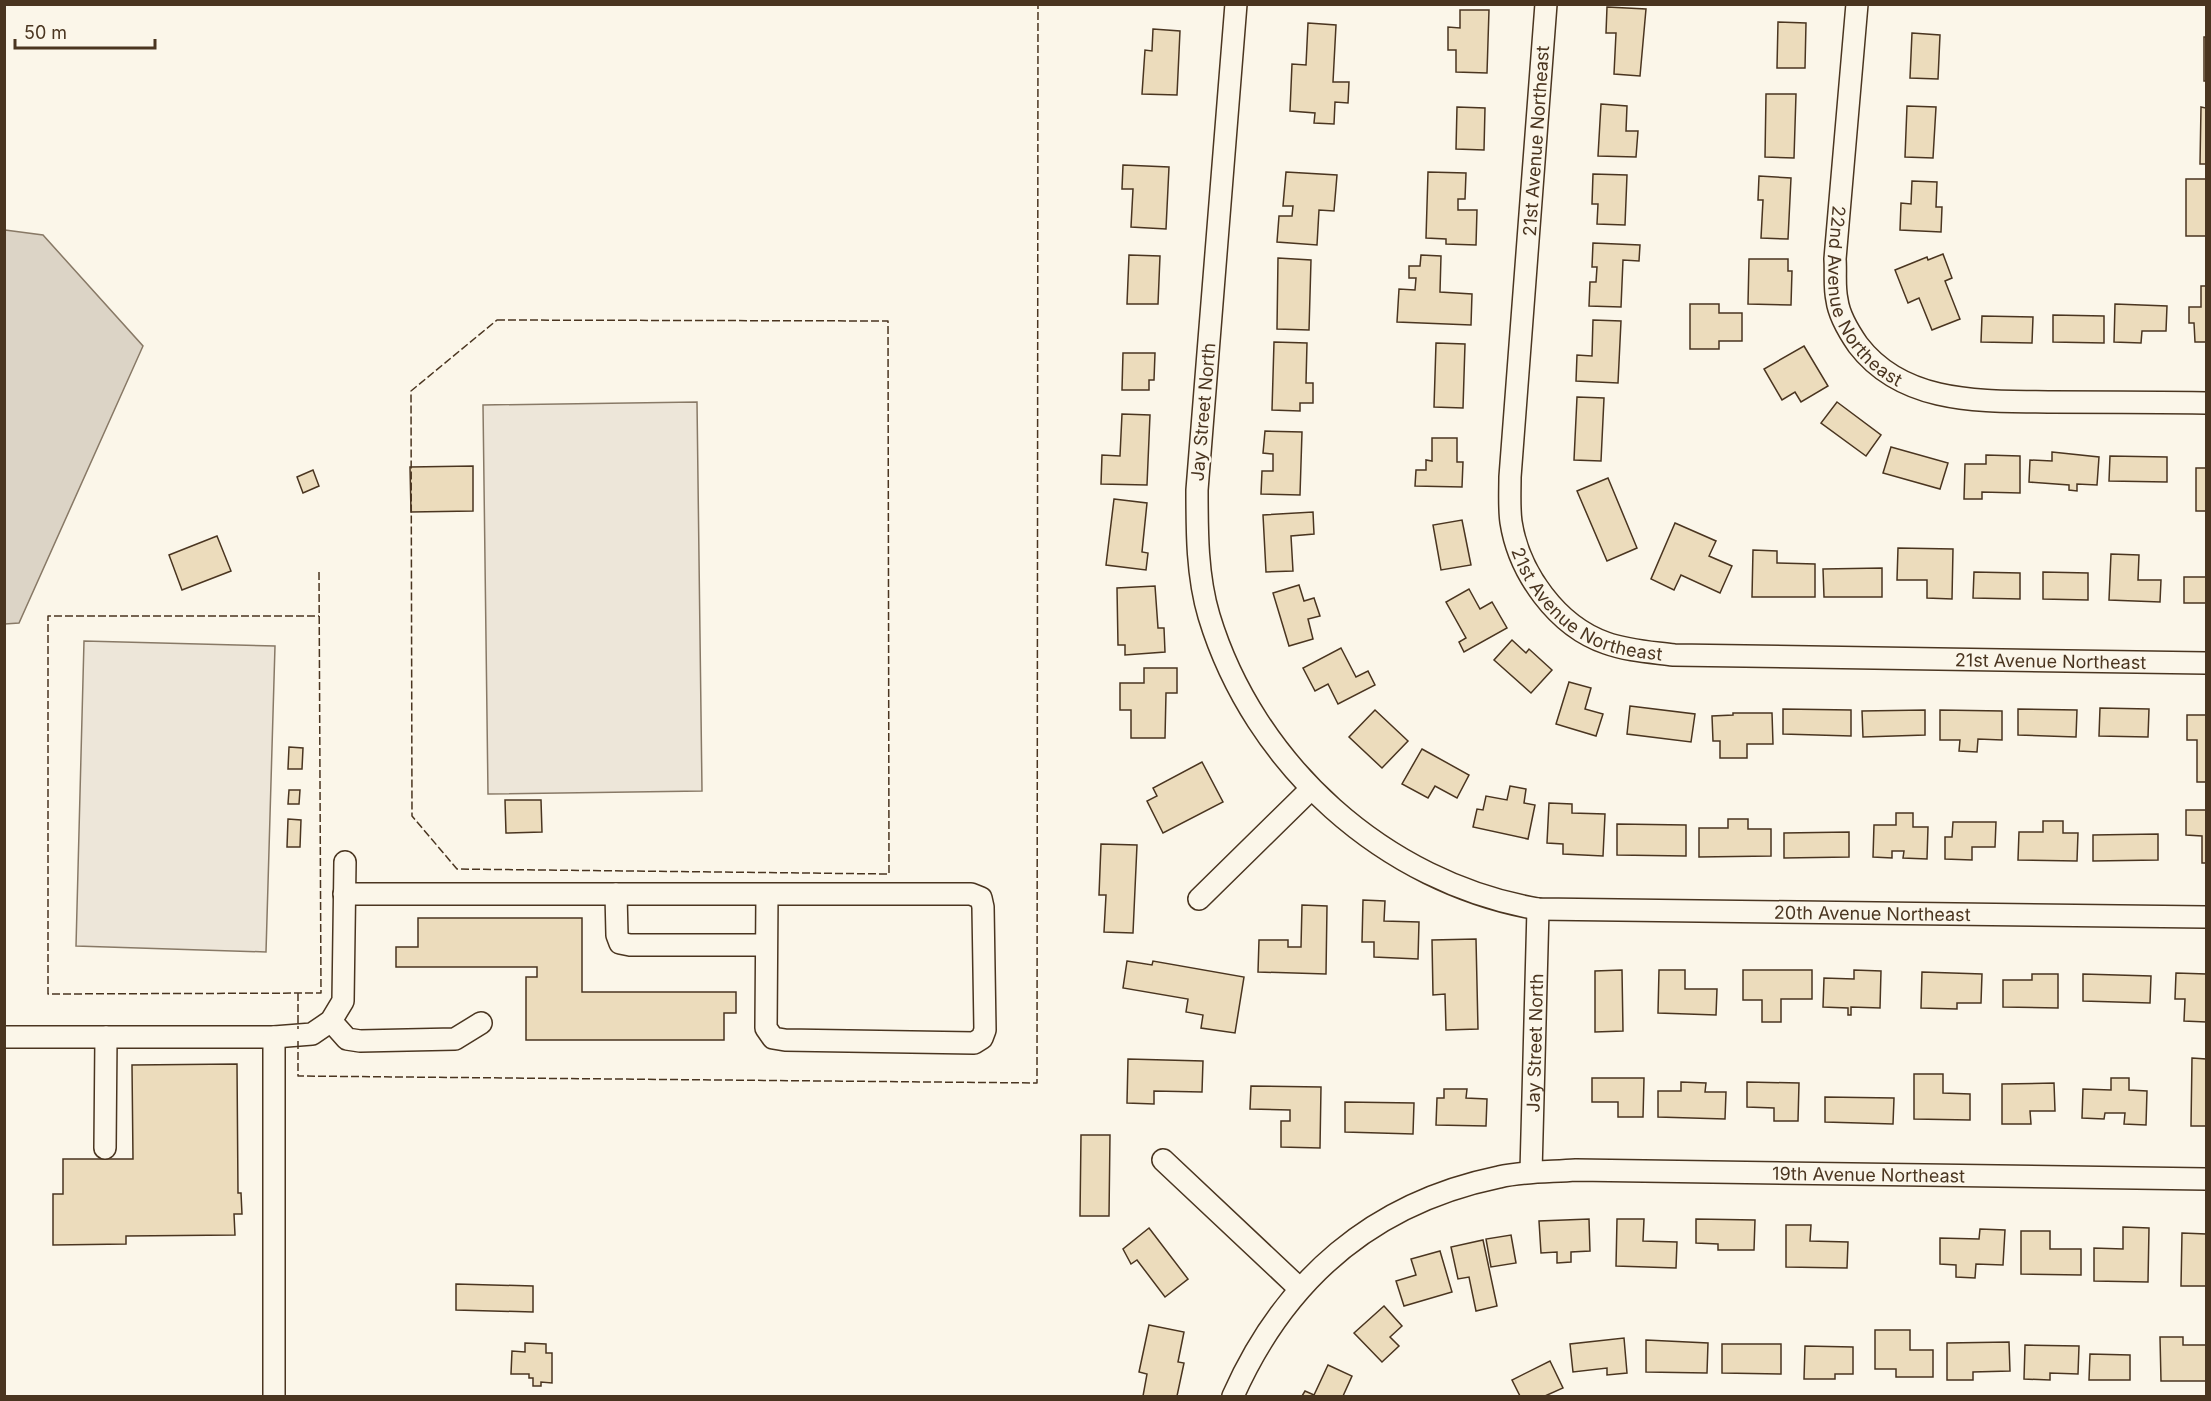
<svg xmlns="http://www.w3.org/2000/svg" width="2211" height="1401" font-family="Inter,sans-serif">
<rect width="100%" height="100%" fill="#fbf6e9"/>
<g fill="#ede6d9" stroke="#887966" stroke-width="1.5">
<path d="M697,402L702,791L488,794L483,405Z"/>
<path d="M84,641L275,646L266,952L76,946Z"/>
</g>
<path fill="#dcd4c6" stroke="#887966" stroke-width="1.5" d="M5,230L43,235L143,346L19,623L5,624Z"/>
<g fill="#ecdcbc" stroke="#4a3520" stroke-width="1.5">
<path d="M1607,7L1646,9L1640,76L1614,74L1616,33H1606Z"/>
<path d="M1460,10H1489L1487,73L1456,72V50H1448V27L1460,28Z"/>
<path d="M1778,22L1806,23L1805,68H1777Z"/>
<path d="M1308,23L1336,25L1333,82H1349L1348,103L1335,102L1334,124L1314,123L1315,113L1290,111L1292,64L1306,65Z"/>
<path d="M1153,29L1180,31L1177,95L1142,94L1145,50L1152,51Z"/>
<path d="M1912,33L1940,35L1938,79L1910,78Z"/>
<rect x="2204" y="37" width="2" height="44"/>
<path d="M1766,94H1796L1794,158L1765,157Z"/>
<path d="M1601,104L1627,106L1626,131H1638L1636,157L1598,156Z"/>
<path d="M1907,106L1936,107L1933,158L1905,157Z"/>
<path d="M1457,107L1485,108L1484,150L1456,149Z"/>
<path d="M2201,107L2206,108V164H2200Z"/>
<path d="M1123,165L1169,167L1166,229L1131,227L1133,189H1122Z"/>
<path d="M1286,172L1337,175L1334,211L1319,210L1317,245L1277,242L1279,216H1292L1293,206H1283Z"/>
<path d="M1428,172L1466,173L1465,199H1458V210H1477L1476,245L1446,244V239L1426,238Z"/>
<path d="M1593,174L1627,175L1625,225L1597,224L1598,204H1592Z"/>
<path d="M1759,176L1791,178L1788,239L1761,238L1763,200H1758Z"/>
<rect x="2186" y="179" width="20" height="57"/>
<path d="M1912,181L1937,182L1936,207H1942L1941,232L1900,230L1901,203L1911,204Z"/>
<path d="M1593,243L1640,245L1639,261L1623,260L1621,307L1589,306L1590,282H1596L1597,267H1592Z"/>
<path d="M1943,254L1952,278L1945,281L1960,319L1932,330L1919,298L1908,303L1895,270L1927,257L1928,260Z"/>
<path d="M1129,255L1160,256L1158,304H1127Z"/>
<path d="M1421,255L1441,256L1440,292L1472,294L1471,325L1397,322L1399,289L1415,290L1416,278H1409V266H1420Z"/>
<path d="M1278,258L1311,260L1309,330L1277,329Z"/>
<path d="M1749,259H1788V271H1792L1791,305L1748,304Z"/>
<path d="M2201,286H2206V342H2195L2194,323H2189V307H2201Z"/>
<path d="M1690,304H1719V313H1742V341H1719V349H1690Z"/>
<path d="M2115,304L2167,306L2166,331H2142L2141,343L2114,342Z"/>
<path d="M2053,315L2104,316V343L2053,342Z"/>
<path d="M1982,316L2033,317L2032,343L1981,342Z"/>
<path d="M1593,320L1621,321L1618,383L1576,381L1577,355L1592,356Z"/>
<path d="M1274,342L1307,343L1306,383H1313V403H1300V411L1272,410Z"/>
<path d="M1436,343L1465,344L1463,408L1434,407Z"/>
<path d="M1804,346L1828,386L1801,402L1795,392L1782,400L1764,369Z"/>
<path d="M1123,353H1155L1154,380H1149V390H1122Z"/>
<path d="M1577,397L1604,398L1601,461L1574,460Z"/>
<path d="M1837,402L1881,435L1866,456L1821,423Z"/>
<path d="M1122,414L1150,415L1147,485L1101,484L1102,455L1120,456Z"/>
<path d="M1265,431L1302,432L1300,495L1261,494L1262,471H1273V454L1263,453Z"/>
<path d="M1432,438H1457V462H1463L1462,487L1415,486L1416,470H1426V460L1432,461Z"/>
<path d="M1891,447L1948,463L1940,489L1883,473Z"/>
<path d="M2052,452L2099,457L2097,485L2077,484V491L2069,490V485L2029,482L2030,460L2052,461Z"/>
<path d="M1986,455L2020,456V493L1982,492V499H1964L1965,464H1986Z"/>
<path d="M2110,456L2167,457V482L2109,481Z"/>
<path d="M2206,457V511H2196V468H2206Z"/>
<path d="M473,466V511L411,512L410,467Z"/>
<path d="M313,470L319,486L303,493L297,477Z"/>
<path d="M1608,478L1637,548L1607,561L1577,491Z"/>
<path d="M1114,499L1147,503L1142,552L1148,553L1146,570L1106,565Z"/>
<path d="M1313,512L1314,534L1291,536L1293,571L1266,572L1263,515Z"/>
<path d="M1462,520L1471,565L1441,570L1433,525Z"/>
<path d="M1675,523L1716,541L1709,556L1732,566L1720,593L1681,575L1674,590L1651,579Z"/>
<path d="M217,536L231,571L182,590L169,555Z"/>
<path d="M1898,548L1953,549L1952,599L1927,598V580H1897Z"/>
<path d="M1753,550L1777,551V563L1815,564V597H1752Z"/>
<path d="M2111,554L2139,555L2138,580H2161L2160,602L2109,600Z"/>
<path d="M1882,568V597H1824L1823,569Z"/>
<path d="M1974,572L2020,573V599L1973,598Z"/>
<path d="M2043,572L2088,573V600L2043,599Z"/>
<rect x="2184" y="577" width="22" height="26"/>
<path d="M1299,585L1304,601L1314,598L1320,616L1308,619L1313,639L1289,646L1273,593Z"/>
<path d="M1155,586L1158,628H1164L1165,652L1125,655V645H1118L1117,588Z"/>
<path d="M1469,589L1480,609L1492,602L1507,628L1464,652L1459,642L1466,638L1446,602Z"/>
<path d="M1512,640L1526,653L1529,649L1552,670L1531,693L1494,660Z"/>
<path d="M1341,648L1356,677L1368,671L1375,685L1338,704L1328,684L1315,691L1303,668Z"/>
<path d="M1144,668H1177V693H1166L1165,738H1131V710H1120V683H1144Z"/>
<path d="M1569,682L1591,688L1585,709L1603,714L1596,736L1556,724Z"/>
<path d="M1630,706L1695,714L1691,742L1627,734Z"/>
<path d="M2100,708L2149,709L2148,737L2099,736Z"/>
<path d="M1783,709L1851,710V736L1783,734Z"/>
<path d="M2018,709L2077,710L2076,737L2018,735Z"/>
<path d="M1375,710L1408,741L1382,768L1349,737Z"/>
<path d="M1925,710V735L1863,737L1862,711Z"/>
<path d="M1940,710L2002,711V740L1978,739L1977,752L1959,751L1960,740H1940Z"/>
<path d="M1733,713H1772L1773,744H1747V758H1720V741H1713L1712,716L1733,715Z"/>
<path d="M2187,715H2206V782H2197V740H2187Z"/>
<path d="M289,747L303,748L302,769H288Z"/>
<path d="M1422,749L1469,775L1457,798L1435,786L1428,798L1402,784Z"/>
<path d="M1202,762L1223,802L1163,833L1147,801L1157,796L1153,788Z"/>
<path d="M1510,786L1526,789L1524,803L1535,805L1528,839L1473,827L1477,809L1483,810L1486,796L1507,800Z"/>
<path d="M289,790H300L299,804H288Z"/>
<path d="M505,800H541L542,832L506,833Z"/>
<path d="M1549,803L1572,804V813L1605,814L1603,856L1563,854V844L1547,843Z"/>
<path d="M2186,810H2206V863H2202V836L2186,835Z"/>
<path d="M1896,813H1913V827H1928L1927,859L1903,858L1904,851H1892V858L1873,857L1874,825H1896Z"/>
<path d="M288,819L301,820L300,847H287Z"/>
<path d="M1728,819H1748V829H1771V856L1699,857V828H1728Z"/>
<path d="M2043,821H2063V833H2078L2077,861L2018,860L2019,832H2043Z"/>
<path d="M1953,822H1996L1995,847H1972V860L1945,859V837H1952Z"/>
<path d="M1617,824L1686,825V856L1617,855Z"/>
<path d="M1849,832V857L1784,858V833Z"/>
<path d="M2158,834V860L2093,861V835Z"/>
<path d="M1101,844L1137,845L1133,933L1104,932L1106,895H1099Z"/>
<path d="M1363,900L1385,901L1384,921L1419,922L1418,959L1374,957V942H1362Z"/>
<path d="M1302,905L1327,906L1326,974L1258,972L1259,940H1288V947H1301Z"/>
<path d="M418,918H582V992H736V1013H724V1040H526V977H537V967H396V947H418Z"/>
<path d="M1476,939L1478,1029L1446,1030L1445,994L1433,995L1432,940Z"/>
<path d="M1127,961L1152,965L1153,961L1244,977L1235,1033L1201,1028L1203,1015L1186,1012L1188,999L1123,988Z"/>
<path d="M1622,970L1623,1031L1595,1032V971Z"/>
<path d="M1659,970H1685V989H1717L1716,1015L1658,1013Z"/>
<path d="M1743,970H1812V999H1781V1022H1762V1000H1743Z"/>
<path d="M1854,970L1881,971L1880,1008L1851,1007V1015H1848V1008L1823,1007L1824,978L1854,979Z"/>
<path d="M1922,972L1982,974L1981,1003H1957V1009L1921,1008Z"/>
<path d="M2176,973L2206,974V1022L2184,1021L2185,999H2175Z"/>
<path d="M2032,974H2058V1008L2003,1007V980H2032Z"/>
<path d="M2083,974L2151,976L2150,1003L2083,1001Z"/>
<path d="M2192,1058L2206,1059V1126H2191Z"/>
<path d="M1128,1059L1203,1061L1202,1092L1154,1091V1104L1127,1103Z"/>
<path d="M237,1064L238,1193H241L242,1214H234L235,1235L126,1236V1244L53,1245V1194H63V1159H133L132,1065Z"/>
<path d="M1914,1074H1943V1093L1970,1094V1120L1914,1119Z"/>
<path d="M1592,1078H1644L1643,1117H1618V1102H1592Z"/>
<path d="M2111,1078H2129V1090L2147,1091L2146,1125L2124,1124L2125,1113H2105L2104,1119L2082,1118L2083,1089L2111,1090Z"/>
<path d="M1681,1082L1706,1083L1705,1092H1726L1725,1119L1658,1117V1091H1681Z"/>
<path d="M1747,1082L1799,1083L1798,1121H1774V1108L1747,1107Z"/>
<path d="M2054,1083L2055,1111H2030L2031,1124H2002V1084Z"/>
<path d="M1251,1086L1321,1087L1320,1148L1281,1147V1121H1290V1110L1250,1109Z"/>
<path d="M1444,1089H1467L1466,1098L1487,1099L1486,1126L1436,1125L1437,1098H1444Z"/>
<path d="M1825,1097L1894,1098L1893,1124L1825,1122Z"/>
<path d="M1345,1102L1414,1103L1413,1134L1345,1132Z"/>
<path d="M1081,1135H1110L1109,1216H1080Z"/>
<path d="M1589,1219L1590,1251L1571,1252V1262L1557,1263V1252L1541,1253L1539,1221Z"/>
<path d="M1617,1219H1644L1643,1241L1677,1242L1676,1268L1616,1266Z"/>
<path d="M1696,1219L1755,1220L1754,1250H1718V1244L1696,1243Z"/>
<path d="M1786,1225H1811L1810,1241L1848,1242L1847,1268L1786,1267Z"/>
<path d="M2123,1227L2149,1228L2148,1282L2094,1281V1248L2123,1249Z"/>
<path d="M1149,1228L1188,1279L1165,1297L1137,1260L1131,1264L1123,1249Z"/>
<path d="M1980,1229L2005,1230L2003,1265L1976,1264L1975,1278L1956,1277V1265L1940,1264V1238L1979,1239Z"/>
<path d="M2021,1231H2050V1249H2081V1275L2021,1274Z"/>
<path d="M2182,1233L2206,1234V1286H2181Z"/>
<path d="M1511,1235L1516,1263L1491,1267L1486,1239Z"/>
<path d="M1483,1240L1497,1306L1476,1311L1469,1277L1458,1279L1451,1247Z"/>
<path d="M1440,1251L1452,1292L1404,1306L1396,1281L1416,1275L1411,1259Z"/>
<path d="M456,1284L533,1286V1312L456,1310Z"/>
<path d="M1384,1306L1402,1326L1390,1337L1399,1346L1382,1362L1354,1333Z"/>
<path d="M1149,1325L1184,1332L1178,1362L1184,1363L1177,1396H1143L1147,1374L1139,1372Z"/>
<path d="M1875,1330H1910V1350H1933V1377H1896V1369H1875Z"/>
<path d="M2160,1337H2183V1345H2206V1381H2161Z"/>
<path d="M1624,1338L1627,1373L1607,1375V1368L1573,1372L1570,1344Z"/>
<path d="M1646,1340L1708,1343L1707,1373L1646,1372Z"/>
<path d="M2009,1342L2010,1371L1973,1372V1380H1947V1343Z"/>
<path d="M525,1343L546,1344V1353H552V1383L541,1382V1386H533V1378H529V1374H511L512,1351L525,1352Z"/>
<path d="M1722,1344H1781V1374L1722,1373Z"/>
<path d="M2025,1345L2079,1346L2078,1374L2050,1373V1380L2024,1379Z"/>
<path d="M1805,1346L1853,1347V1374H1835V1379H1804Z"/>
<path d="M2090,1354L2130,1355V1380H2089Z"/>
<path d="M1550,1361L1563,1388L1545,1396H1520L1512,1380Z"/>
<path d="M1328,1365L1352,1376L1343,1396H1302L1305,1391L1314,1395Z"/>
</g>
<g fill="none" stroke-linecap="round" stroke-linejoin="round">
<g stroke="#4a3520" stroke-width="24">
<g id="minor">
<path id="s1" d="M1236,4L1197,490C1197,532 1197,576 1209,616C1254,765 1385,883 1538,909L2206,917"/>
<path id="s2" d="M1546,4L1510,477C1510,491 1509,508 1511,522C1519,573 1557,626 1606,643C1628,651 1651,652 1674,655L2206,663"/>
<path id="s3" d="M1857,4L1835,259C1836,272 1834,287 1837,300C1839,316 1849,332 1858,345C1904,405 1982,401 2051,402C2103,402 2155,402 2206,403"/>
<path d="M344,894H971L981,898L983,907L985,1030L982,1038L974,1043L785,1040L773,1038L766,1028L767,894"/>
<path d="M616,894L617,935L620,943L630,945H766"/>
<path d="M1199,899L1311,789"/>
<path d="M331,1021L347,1039L360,1041L455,1039L481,1023"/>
<path d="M4,1037H274V1396"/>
<path d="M274,1037L312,1034L331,1021L343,1001L345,862"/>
<path d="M105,1148L106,1037"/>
<path d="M1163,1160L1299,1288"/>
<path id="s4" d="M1531,1172L1538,909"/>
<path id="s5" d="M1233,1396C1285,1279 1373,1203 1499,1177C1524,1171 1551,1172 1576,1170L2206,1179"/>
</g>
</g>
<use href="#minor" stroke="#fbf6e9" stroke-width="21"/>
<g stroke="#4a3520" stroke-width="1.5" stroke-dasharray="8 3" stroke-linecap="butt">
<path d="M497,320L888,321L889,874L457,869L412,816L411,391Z"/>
<path d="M319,572L321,993L48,994V616H319"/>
<path d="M298,993V1029"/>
<path d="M298,1041V1076L1037,1083L1038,4"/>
</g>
</g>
<g text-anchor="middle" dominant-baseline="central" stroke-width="4.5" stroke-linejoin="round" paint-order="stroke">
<g font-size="18" fill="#4a3520" stroke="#fbf6e9">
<text transform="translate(1536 141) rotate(-86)">21st Avenue Northeast</text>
<text stroke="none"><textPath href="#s3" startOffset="303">22nd Avenue Northeast</textPath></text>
<text transform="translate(1203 412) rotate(-85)">Jay Street North</text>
<text stroke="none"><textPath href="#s2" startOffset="642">21st Avenue Northeast</textPath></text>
<text stroke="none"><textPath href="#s2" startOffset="1126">21st Avenue Northeast</textPath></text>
<text stroke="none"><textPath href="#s1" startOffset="1412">20th Avenue Northeast</textPath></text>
<text stroke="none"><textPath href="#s4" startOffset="129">Jay Street North</textPath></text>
<text stroke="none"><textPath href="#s5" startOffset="729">19th Avenue Northeast</textPath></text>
</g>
</g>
<rect width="2211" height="1401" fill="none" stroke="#4a3520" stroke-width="12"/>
<path d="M15 39v9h140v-9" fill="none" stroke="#4a3520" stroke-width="3"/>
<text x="24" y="39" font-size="18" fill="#4a3520" stroke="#fbf6e9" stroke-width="4.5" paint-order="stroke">50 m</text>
</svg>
